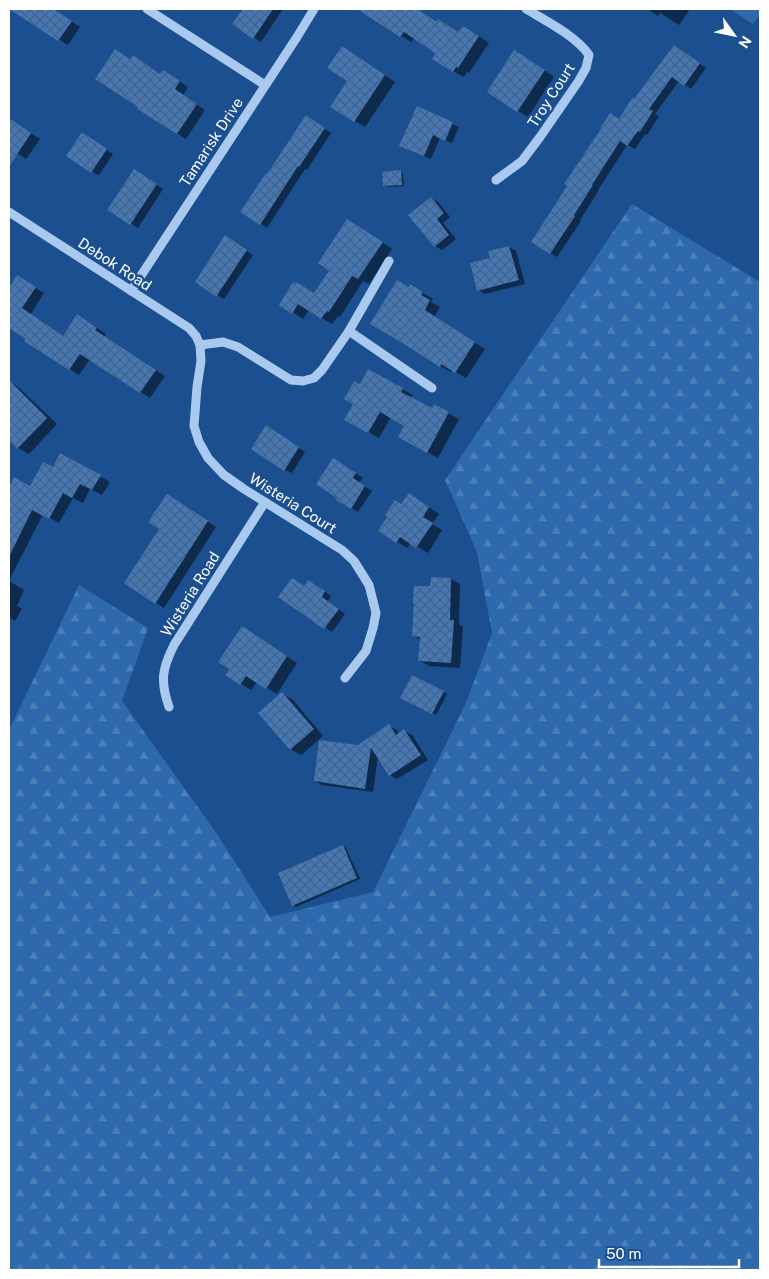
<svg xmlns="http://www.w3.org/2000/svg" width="769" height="1279" font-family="'Public Sans',sans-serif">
<defs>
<pattern id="forest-firs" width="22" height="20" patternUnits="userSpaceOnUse" patternTransform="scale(1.25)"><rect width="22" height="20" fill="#2e69ad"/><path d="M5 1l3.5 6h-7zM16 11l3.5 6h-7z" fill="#4d80b9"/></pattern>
<pattern id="building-cross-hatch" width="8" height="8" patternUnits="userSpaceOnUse" patternTransform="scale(1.25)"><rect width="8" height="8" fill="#4478b7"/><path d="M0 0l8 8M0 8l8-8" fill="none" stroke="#486282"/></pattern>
</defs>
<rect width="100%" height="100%" fill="#1b4f8f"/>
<g fill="url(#forest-firs)">
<path d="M730,9H760V15L753,24Z"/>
<path d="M632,204L760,282V1270H9V730L79,585L148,628L122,701L217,834L270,917L373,892L466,703L492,633L477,552L445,480Z"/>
</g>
<g fill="#0007">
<path d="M11,9H52L80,27L68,45Z"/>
<path d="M244,9H283L261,42L234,24Z"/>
<path d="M359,9H416L437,23L459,33H474L489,43L469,73L467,72L464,77L453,71L437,53L414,38L411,42Z"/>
<path d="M647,9H690L679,25L660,13L658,16Z"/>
<path d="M675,46L706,68L691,89L679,81L655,114L659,116L647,135L645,134L635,149L627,145L598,190H599L580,220L581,221L557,257L550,253L620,120Z"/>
<path d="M352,54L395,82L365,127L331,106L348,80Z"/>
<path d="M525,57L554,77L528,117L488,92Z"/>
<path d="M131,60L142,62L161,75L172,77L188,87L183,95L205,110L186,139L177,133Z"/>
<path d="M417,108L459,127L452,143L440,138L431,159L408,149Z"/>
<path d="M9,119L40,139L26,159L9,148Z"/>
<path d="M313,121L331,133L307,170L305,169L267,228L261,224L267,175Z"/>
<path d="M89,138L113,154L99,175L92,172Z"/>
<path d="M400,172L403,173L404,186L388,187L385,185Z"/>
<path d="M141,175L163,189L138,228L109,210Z"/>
<path d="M431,198L438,202L450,217L443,223L456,239L442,250L435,246Z"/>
<path d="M358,226L392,249L369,284L363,281L340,317L338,316L332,324L309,310L303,319L280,304L315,295Z"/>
<path d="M232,241L253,255L224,299L196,282Z"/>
<path d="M509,247L516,251L525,284L485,294L478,290L491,259Z"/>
<path d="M17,277L44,293L30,315L64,337L87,321L106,334L104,337L165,376L150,398L90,359L79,375L26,341L28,338L9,326V290Z"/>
<path d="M411,286L433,299L431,302L440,307L434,317L485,349L466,378L452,370L451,372L440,366L410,288Z"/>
<path d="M369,371L413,395L411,398L433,410L435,406L459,419L438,458L400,437L406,426L391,417L379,438L346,419L355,404L360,386Z"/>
<path d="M9,381L18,387L57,424L29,454L18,448L9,439Z"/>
<path d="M273,431L305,452L292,473L285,470Z"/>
<path d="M61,455L110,482L102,495L90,489L83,503L73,498L59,523L43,514L9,581L24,590L17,606L22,609L15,621L9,617V490L15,479L31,488L53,469Z"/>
<path d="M340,463L363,478L359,483L372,491L358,512L351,508Z"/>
<path d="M176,501L216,527L164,608L125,583L161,529Z"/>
<path d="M420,501L439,514L432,524L442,530L428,553L411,543L407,548L380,531L402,506Z"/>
<path d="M451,579L460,584L459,624L463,627L460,668L429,666L419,660L421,640L413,635L431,587Z"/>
<path d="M315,585L331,596L328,601L345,614L332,632L280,597L304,587Z"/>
<path d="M253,634L297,663L277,694L257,682L251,690L226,675Z"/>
<path d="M413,677L447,694L436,715L402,698Z"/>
<path d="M283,694L293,700L323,736L301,755L290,749Z"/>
<path d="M389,726L397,730L399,734L404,731L412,735L428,760L397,779L390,775L378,756L373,792L322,785L315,781L358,746Z"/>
<path d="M343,846L346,848L360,879L296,907L293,905Z"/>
</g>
<g fill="url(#building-cross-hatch)">
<path d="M9,9H53L72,21L58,41Z"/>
<path d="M243,9H273L253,39L232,24Z"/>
<path d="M357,9H417L437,22L438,19L458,32L463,26L479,36L458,68L456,67L453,72L432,59L435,53L404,32L400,37Z"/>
<path d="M674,45L700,63L684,86L672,77L649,109L653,111L640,132L638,131L627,146L620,141L592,185H593L574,215L575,216L550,254L531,242L567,186L564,184L601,129H600L610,113L619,119L632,98L634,99Z"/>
<path d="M342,46L385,75L354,122L330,107L347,81L327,68Z"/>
<path d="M115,49L130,59L133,55L160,74L163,70L180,81L175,89L197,104L177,134L137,109L138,107L95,79Z"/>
<path d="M514,50L545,70L517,112L487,92Z"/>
<path d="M417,106L453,122L445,141L433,135L424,156L399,146Z"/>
<path d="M306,115L325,128L299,167L298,166L260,225L240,212L266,173L267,174Z"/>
<path d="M9,118L31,133L9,167Z"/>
<path d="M82,132L107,149L91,173L66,156Z"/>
<path d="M134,169L157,184L130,225L107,210Z"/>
<path d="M401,170L402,185L383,186L382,172Z"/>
<path d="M431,197L444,213L437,219L449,235L434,247L408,215Z"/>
<path d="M347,219L383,242L358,279L352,276L329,312L327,311L321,319L298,304L292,314L279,305L293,282L295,284L296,282L314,293L329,271L318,263Z"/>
<path d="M225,235L247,250L216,297L195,282Z"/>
<path d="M509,246L519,280L477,291L470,263L490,258L488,251Z"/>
<path d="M17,275L36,287L22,308L63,336L77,314L97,328L95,330L156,370L140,393L80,354L69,370L24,341L26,339L9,328V288Z"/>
<path d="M397,280L409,287L410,284L423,292L421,295L430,300L425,310L475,342L455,373L441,364L440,367L404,344L370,324Z"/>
<path d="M368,369L403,388L401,392L432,408L434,404L449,412L427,453L398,437L404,426L380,412L368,433L344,420L353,404L344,399L354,381L360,384Z"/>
<path d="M9,380L47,418L17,449L9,440Z"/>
<path d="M266,425L299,447L284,471L251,449Z"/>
<path d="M60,453L101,475L92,490L80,484L72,498L63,493L49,519L32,510L9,557V487L14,477L30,486L43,462L53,467Z"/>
<path d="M333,458L356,473L353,478L365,486L351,509L336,500L337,498L316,484Z"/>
<path d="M409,493L429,507L423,517L433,523L416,548L400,537L396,543L378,531L387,517L385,515L395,500L401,504Z"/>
<path d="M167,494L208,521L155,604L124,583L159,529L148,522Z"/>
<path d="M431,577L451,578L450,620H454L451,663L418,661L420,637L412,636L414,603H413L414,586H430Z"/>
<path d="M292,578L304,586L308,580L325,591L322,597L339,609L324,629L278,597Z"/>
<path d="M242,626L287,656L266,689L246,676L240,685L225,675L229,669L218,662Z"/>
<path d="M412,675L444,691L432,714L400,698Z"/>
<path d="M282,692L314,729L290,750L258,713Z"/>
<path d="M389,724L396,735L404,729L421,755L389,776L371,748L365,789L314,781L319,740L358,745Z"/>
<path d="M343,845L357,878L292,906L278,873Z"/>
</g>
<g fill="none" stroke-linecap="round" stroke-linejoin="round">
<g stroke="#a9c9ee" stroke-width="9">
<path d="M147,9L265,85"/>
<path d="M496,180L522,161L540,137L578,82L586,68L589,55C576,36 546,21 526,9"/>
<path d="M9,212L189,328L196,336L200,345L201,361L197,387L194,426L199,442L208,458L224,475L244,489L342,550L354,561L369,585L376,613L373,628L366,651L345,678"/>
<path d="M131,291L297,37L314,9"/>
<path d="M349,331L432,388"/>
<path d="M200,345L223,342L238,347L291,380L303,381L314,378L322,370L349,331L389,261"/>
<path d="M169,707C160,681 162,669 174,645L265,502"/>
</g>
</g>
<g text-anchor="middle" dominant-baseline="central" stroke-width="5" stroke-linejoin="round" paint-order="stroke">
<g font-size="15" fill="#fff" stroke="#1b4f8f">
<text transform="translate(551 95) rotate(-57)">Troy Court</text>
<text transform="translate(211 142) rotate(-57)">Tamarisk Drive</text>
<text transform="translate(115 264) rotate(33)">Debok Road</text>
<text transform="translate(293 503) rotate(32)">Wisteria Court</text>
<text transform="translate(190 594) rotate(-58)">Wisteria Road</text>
</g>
</g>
<rect width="769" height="1279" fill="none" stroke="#ffffff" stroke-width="20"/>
<g transform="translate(734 35) rotate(123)" stroke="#1b4f8f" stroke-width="4" paint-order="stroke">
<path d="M0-4L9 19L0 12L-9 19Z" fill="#ffffff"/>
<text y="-8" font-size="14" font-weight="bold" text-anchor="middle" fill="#ffffff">N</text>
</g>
<path d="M599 1259v8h140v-8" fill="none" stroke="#ffffff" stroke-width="2.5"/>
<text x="606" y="1259" font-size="15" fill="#ffffff" stroke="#1b4f8f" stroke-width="4" paint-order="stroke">50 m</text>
</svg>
